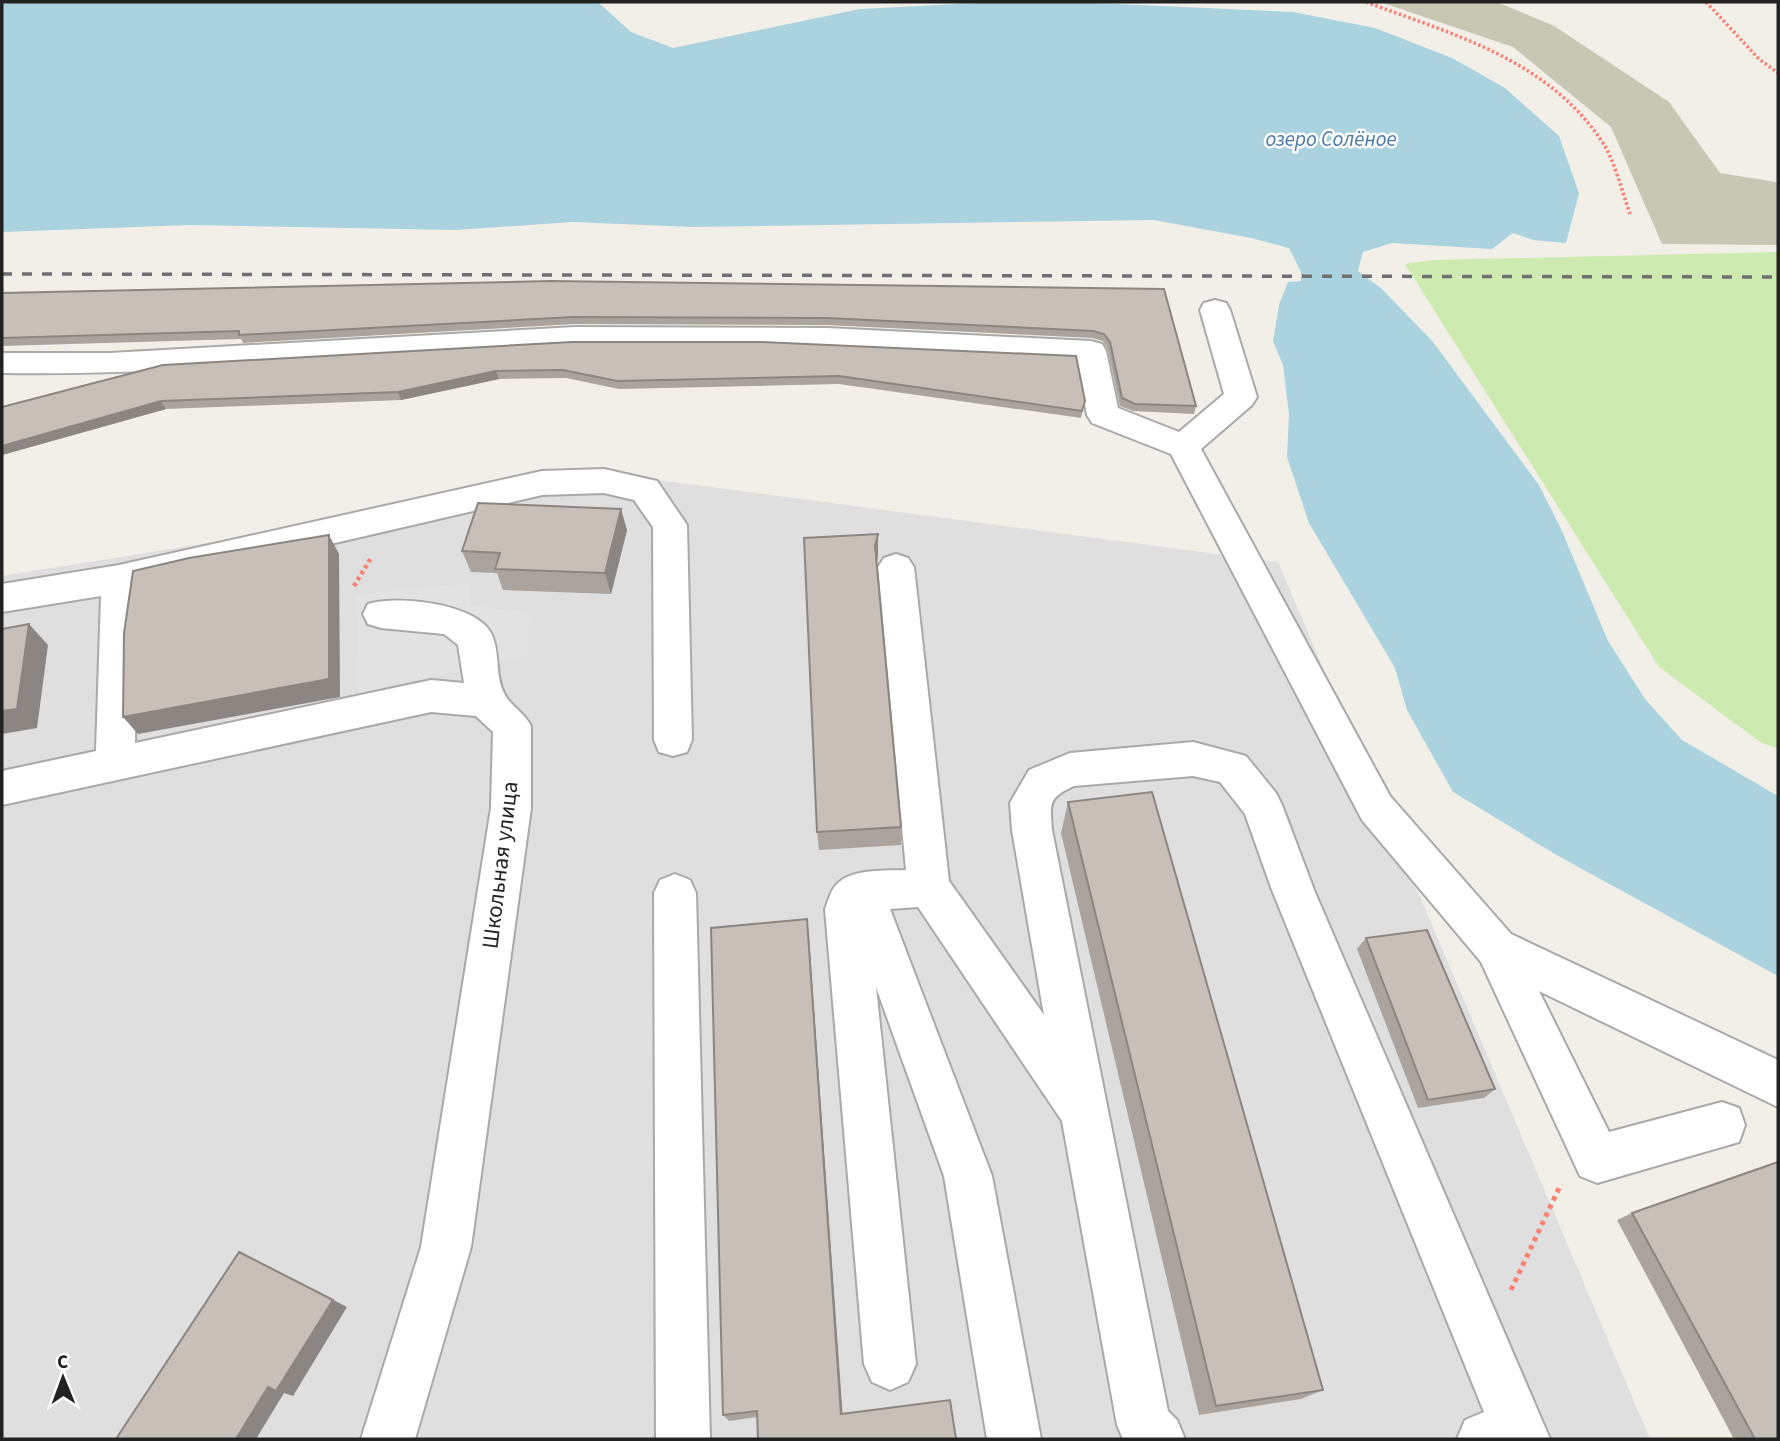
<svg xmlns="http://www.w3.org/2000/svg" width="1780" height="1441" font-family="'Source Sans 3',sans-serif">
<rect width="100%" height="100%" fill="#f2efe9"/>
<path fill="#e0dfdf" d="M627,476L1278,562L1650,1439H2V576Z"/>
<path fill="#c7c7b4" d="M1380,2H1497L1554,26L1669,102L1720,173L1776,182L1778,186V245L1662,244L1611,127L1513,47Z"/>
<path fill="#cdebb0" d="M1778,252V749L1760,742L1659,667L1405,264L1433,260Z"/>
<path fill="#e2e2e2" d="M468,583L471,605L529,613L528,655L359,693L356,595Z"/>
<path fill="#aad3df" d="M2,2H598L631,32L673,48L860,9L977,3L1073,2L1293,12L1375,28L1452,58L1505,88L1559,136L1579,193L1566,243L1533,240L1513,233L1492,249L1392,243L1363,252L1358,271L1382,289L1433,342L1539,485L1562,531L1608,641L1645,699L1682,740L1778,796V976L1560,857L1453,792L1407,710L1395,668L1309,523L1287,457L1289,414L1283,365L1273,341L1279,305L1288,282L1301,281V272L1289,248L1251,238L1154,220L693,227L572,222L456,230L189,225L2,232Z"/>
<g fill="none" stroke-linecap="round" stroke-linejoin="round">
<g stroke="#a9a9a9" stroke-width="4">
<g id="minor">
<path d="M1215,300L1226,303L1230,310L1257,397L1252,405L1201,449L1390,796L1511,934L1778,1060V1107L1539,991L1609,1132L1722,1102L1739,1108L1745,1125L1739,1142L1597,1183L1580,1176L1481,962L1362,820L1171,454L1092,423L1087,415L1077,361C910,352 742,342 574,347C383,353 193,376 2,373V353H110L575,327L827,328L1091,341L1102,344L1106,351L1118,408L1179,432L1224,394L1200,310L1204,303Z"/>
<path d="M604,469L657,481L687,525L692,740L687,752L673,756L659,752L654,740L653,527L634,500L604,493L542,495L137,589L135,743L431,680L464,683L458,645L444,634L381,628L368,624L363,614L368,604C397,595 478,603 492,635C500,653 495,676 504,693C510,706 525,713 531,726V808L471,1247L415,1439H361L421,1247L491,808L493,732L476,716L431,712L2,805V771L96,751L101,596L2,612V584L119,565L542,471Z"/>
<path d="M896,554L908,558L914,567L949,881L1044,1015L1012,830L1010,803L1029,770L1070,753L1193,742L1246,756L1276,793L1282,805L1314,890L1550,1439H1457L1465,1420L1484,1412L1272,890L1245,814L1220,782L1193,776L1074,786C1048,798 1050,803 1052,830L1168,1411L1177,1420L1185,1439H1123L1117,1425L1062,1121L918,907L890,909L992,1176L1041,1439H987L944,1176L876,987L916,1364L908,1382L890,1390L872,1382L864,1364L825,909C828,902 831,889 837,884C853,868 886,871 906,870L878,567L884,558Z"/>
<path d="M675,874L690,880L696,893L710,1439H656L654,893L660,880Z"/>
</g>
</g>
<g stroke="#fa8072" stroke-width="3.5" stroke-dasharray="2.5 2.5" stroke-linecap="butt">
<path d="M1366,2C1452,34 1546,59 1601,140C1614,158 1622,192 1630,214"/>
<path d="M1706,2L1759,59L1778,73"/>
</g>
<path stroke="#fa8072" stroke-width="4.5" stroke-dasharray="3.5 3.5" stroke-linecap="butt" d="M354,586L371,558"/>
<path stroke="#fa8072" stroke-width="5" stroke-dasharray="4.5 4.5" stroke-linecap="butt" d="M1511,1290L1561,1184"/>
<use href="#minor" fill="#fff" fill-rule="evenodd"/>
<path stroke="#707070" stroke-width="3.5" stroke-dasharray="10 10" stroke-linecap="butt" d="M2,274L1778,277"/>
</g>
<g fill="#aba49e">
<path d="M1164,289L1196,406L1194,414L1133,411L1120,406L1108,350L1103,341L1092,338L827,325L575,324L243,343L241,339L2,346V293Z"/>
<path d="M572,342L1085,401L1081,418L839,384L619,389L566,378L499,379L401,400L166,409L2,455V407Z"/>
<path d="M627,530L611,594L503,590L497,573L471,572L462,551Z"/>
<path d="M878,534V556L877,562L901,827V845L819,850L817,832Z"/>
<path d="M1068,802L1323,1390L1301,1399L1199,1415L1061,833Z"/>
<path d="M807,919L809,938L842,1414L757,1417L729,1421L723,1415Z"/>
<path d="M1366,938L1495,1089L1484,1098L1418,1108L1357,949Z"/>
<path d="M1632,1213L1778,1439H1734L1617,1220Z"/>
</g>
<g fill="#8b8681">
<path d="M496,371L499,379L401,400L398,392Z"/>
<path d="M161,401L166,409L2,455V446Z"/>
<path d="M621,509L627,530L611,594L605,573Z"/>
<path d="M878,534V556L875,567V546Z"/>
<path d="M329,535L339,554L340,697L138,734L123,717Z"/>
<path d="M29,624L48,645L37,728L2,734V711Z"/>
<path d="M807,919L809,938L843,1420L841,1414Z"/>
<path d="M256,1260L347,1307L293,1396L284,1393L256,1439H236Z"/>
</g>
<g fill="#c7bfb8" stroke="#8b8681" stroke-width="2">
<path d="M550,281L1164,289L1196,406L1135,404L1122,398L1110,342L1104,334L1093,331L827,318L573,317L239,335V331L2,338V293Z"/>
<path d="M572,342H762L1076,356L1085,401L1082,411L839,376L617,381L563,370L496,371L398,392L161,401L2,446V407L163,365Z"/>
<path d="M478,503L621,509L605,573L495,569L500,553L462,551Z"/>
<path d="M878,534L875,546L901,827L817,832L804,538Z"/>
<path d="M329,535V679L123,717L124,633L133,571L189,558Z"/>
<path d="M29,624L17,709L2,711V629Z"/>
<path d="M1152,792L1323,1390L1216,1406L1068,802Z"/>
<path d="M807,919L841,1414L950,1400L956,1439H758L757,1411L723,1415L711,928Z"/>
<path d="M1427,930L1495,1089L1428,1100L1366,938Z"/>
<path d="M1778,1162V1439H1755L1632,1213Z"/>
<path d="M239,1252L333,1300L276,1391L268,1387L236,1439H116Z"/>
</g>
<g text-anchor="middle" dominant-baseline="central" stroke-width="5" stroke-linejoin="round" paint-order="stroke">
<g font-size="21" font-style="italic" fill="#4a7aab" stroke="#fff">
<text x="1331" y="139">озеро Солёное</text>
</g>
<g font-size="23" fill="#222" stroke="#fff">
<text transform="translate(500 865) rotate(-83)">Школьная улица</text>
</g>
</g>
<rect width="1780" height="1441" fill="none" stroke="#222222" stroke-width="7"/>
<g transform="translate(63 1378) rotate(359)" stroke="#ffffff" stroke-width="5" paint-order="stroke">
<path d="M0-5L12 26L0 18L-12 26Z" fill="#222222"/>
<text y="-10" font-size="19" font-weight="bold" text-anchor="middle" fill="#222222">С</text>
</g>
</svg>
